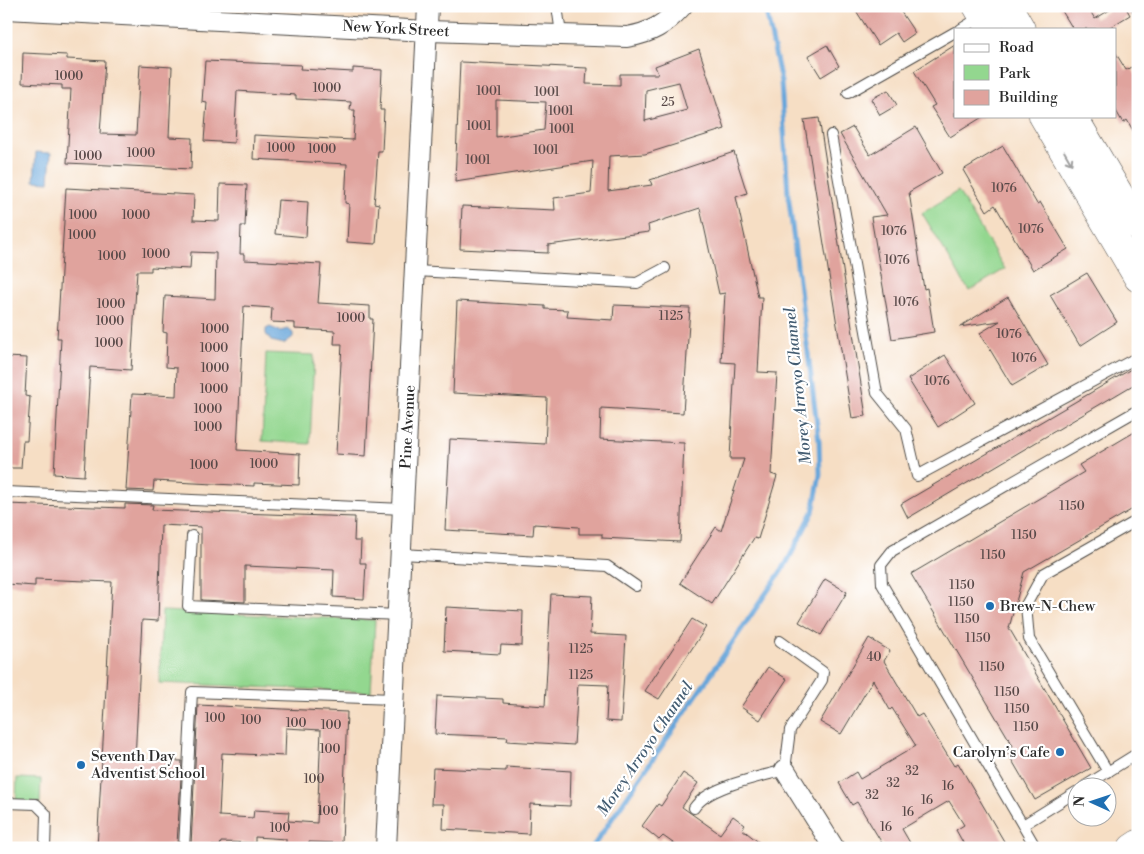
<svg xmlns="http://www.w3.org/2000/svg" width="1144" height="854" font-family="'Libre Bodoni',serif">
<rect width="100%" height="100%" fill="#fff"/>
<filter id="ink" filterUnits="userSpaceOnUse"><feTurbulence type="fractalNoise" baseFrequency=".02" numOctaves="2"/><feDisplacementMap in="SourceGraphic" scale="10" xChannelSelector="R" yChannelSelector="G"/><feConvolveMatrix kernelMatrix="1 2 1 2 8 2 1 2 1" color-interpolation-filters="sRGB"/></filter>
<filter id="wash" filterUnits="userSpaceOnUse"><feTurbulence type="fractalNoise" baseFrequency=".0096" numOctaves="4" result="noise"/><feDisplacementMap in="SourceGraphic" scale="20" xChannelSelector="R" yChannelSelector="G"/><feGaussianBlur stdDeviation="1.12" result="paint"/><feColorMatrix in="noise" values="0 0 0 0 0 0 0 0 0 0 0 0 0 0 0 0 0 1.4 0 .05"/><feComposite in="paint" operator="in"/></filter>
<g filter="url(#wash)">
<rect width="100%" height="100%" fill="#f6dec4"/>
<g fill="#93d78f" stroke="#5f815d">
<path d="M958,191L1005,269L969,291L922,213Z"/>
<path d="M266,353L314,355L310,444L262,441Z"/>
<path d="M162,611L375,620L371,692L159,683Z"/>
<path d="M17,778L41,779L40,803L16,802Z"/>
</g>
<g fill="#67a6da" stroke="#496882">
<path d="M36,152L51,153L49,182L34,181Z"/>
<path d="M270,327L280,331L288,329L293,333V337L284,344L271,341L266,334V329Z"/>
</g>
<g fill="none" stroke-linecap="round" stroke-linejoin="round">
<path stroke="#67a6da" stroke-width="5" d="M592,848L786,564L813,512L820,475L819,441L788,193L781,82L765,6"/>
</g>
<g id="blocks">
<g fill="#e0a39d" fill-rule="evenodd">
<path d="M853,6H897L915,33L902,42L896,33L878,45Z"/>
<path d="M1059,6H1087L1095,19L1116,6H1125L1130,15L1107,29H1073Z"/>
<path d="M827,45L839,66L821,77L808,56Z"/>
<path d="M955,45V116H984L950,137L931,107L935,105L914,71Z"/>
<path d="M699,49L725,129L645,154L609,156L608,191L652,185L650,180L734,152L747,193L736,197L758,297H762L758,372L777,373L771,474L777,476L758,539L754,538L712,604L680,583L716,527L721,531L744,459H730L735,363L721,362L725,293L719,294L700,208L648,225L649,232L548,245V253L460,249L462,206L555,210L554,198L591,193L593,161L455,182L460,62L587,68L586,84L620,85V74H658L655,66ZM679,82L687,110L645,121L646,90ZM496,100L546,102L544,130L496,137Z"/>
<path d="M1115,52L1126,70L1131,67L1138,78V139L1127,120L1123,123L1115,109Z"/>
<path d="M23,53L67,55V59L105,61L100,134L136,135L140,65L172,67L169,137L192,138L191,169L67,163L71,89H62V85L22,83Z"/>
<path d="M205,61L301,65L300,69L353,72V68L382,70L380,110H384L382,151H378L375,194L374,203L379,204L376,244L347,242L349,204L345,203L347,164L253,159L254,135L353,140L355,110H350L351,102L296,99V95L237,91L234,143L204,141L207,103L202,102Z"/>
<path d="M888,90L897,105L880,115L871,99Z"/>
<path d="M819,118L866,416L852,418L804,120Z"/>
<path d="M853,127L870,155L916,127L942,173L909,192L924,289L927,288L934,332L892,339L871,217L887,215L840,134Z"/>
<path d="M1003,146L1037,204L1040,202L1068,249L1033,270L995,205L987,211L963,170Z"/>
<path d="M220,184L247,185L245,226H241L240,254H244V260L321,264L318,303L370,306V319H373L366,456L336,454L342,344H334L335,331L295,329V323L271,322L272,308L244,306L237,450L300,454L299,485L254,483V486L154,481L153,491L126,490L132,394L176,396L177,368L166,367L167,333L163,332L165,296L215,299L216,253L191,252L190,269L151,267V271H137L131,370L90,367L84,476L54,474L61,338H57L66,188L194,195L193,220L219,221Z"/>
<path d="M278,200L308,202L306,237L275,234Z"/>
<path d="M1087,273L1117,322L1080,346L1050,295Z"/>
<path d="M1008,297L1048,365L1012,386L980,333L1000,321L959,327Z"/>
<path d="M457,301L545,306V309L568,310L567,317L613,320L614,305L690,308L683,413L601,408L600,439L684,443L680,542L602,538V534H579V527L534,524L533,535L445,530L450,439L545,444L546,425L547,398L453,393Z"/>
<path d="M945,355L975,403L938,427L908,379Z"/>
<path d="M6,357L27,358L25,396L30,397L27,441H23L21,468H6Z"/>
<path d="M1138,365V382L908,518L901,504Z"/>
<path d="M1138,430V506L1024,572L1009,628L1091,768L1035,800L1006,750L1013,746L911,574L1084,472L1079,465Z"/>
<path d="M6,504L125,508V504L153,505L152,510L355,517L354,541H361L360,563H366L364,599L333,597L334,570L245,566V602L201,600V527L161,525L158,621L142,620L135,760L182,761L177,844H171V848H97L112,582L35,579V586L6,584Z"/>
<path d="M825,579L847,592L821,635L799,622Z"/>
<path d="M551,594L592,596L590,634L626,636L621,722L606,721L608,685L578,684L574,745L507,741L508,737L435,734L437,696L503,699V703L545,706Z"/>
<path d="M446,607L523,611L522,646L501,645L500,654L444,651Z"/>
<path d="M692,619L706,627L659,699L645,691Z"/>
<path d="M869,638L890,651L884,661L917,717L922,714L954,766L958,763L1008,848H966L956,830L964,825L949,801L902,829L913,848H885L857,802L852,805L839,783L856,772L860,779L916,746L892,708L890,710L873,680L841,734L820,722Z"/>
<path d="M768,667L787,679L760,720L741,707Z"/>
<path d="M198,705L347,712L342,843L309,842V848H286V839L255,837V843L221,842L220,846L191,845ZM286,728L321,730L317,823L288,821L289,812L254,810L253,818L219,816L222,753L285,756Z"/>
<path d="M506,767L571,771L570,806L530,804L529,834L443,829L444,804H431L433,768L506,771Z"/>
<path d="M683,773L698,783L682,807L720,834L733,816L745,825L742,829L766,848H680L663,836L659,840L642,826L658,804L661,806Z"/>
</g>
</g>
</g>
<g filter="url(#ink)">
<use href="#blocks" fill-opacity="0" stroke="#494642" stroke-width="1"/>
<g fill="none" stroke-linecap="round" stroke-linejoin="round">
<g stroke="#494642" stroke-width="12">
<g id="service">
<path d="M557,6L561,34"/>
<path d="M1136,6L1138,10"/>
<path d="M961,29L982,16"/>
<path d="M848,93L955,32"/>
<path d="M831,135L877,393L906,429L917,476L1138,357"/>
<path d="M416,271L637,283L665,268"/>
<path d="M6,492L404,509"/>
<path d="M192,536L188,606L399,615"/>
<path d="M402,554L607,566L636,586"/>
<path d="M1108,772L1029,639L1026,605L1043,574L1138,520"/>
<path d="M1085,786L1138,753"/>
<path d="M6,803L36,804L46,814L45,848"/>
<path d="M694,808C708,786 760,777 785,770L790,730L822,680L823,672L780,641"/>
<path d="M1023,825L1076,792"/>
<path d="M184,848L192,692L394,699"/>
<path d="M1036,848L882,584L881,565L892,551L1138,410"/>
</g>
</g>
<g stroke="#494642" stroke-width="22">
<g id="minor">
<path d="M6,9L428,31L627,37C651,33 665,25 682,6"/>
<path d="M785,770L834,848"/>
<path d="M386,848L428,6"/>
</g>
</g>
<g stroke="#494642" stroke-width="29">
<g id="secondary">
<path d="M977,6L990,29"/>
<path d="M1008,6L1021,29"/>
<path d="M1043,116L1138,278"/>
<path d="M1073,116L1138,226"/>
<path d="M1132,848L1138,844"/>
</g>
</g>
<use href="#service" stroke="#fff" stroke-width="10"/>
<use href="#minor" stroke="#fff" stroke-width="20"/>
<use href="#secondary" stroke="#fff" stroke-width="28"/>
</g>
<defs><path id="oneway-shaft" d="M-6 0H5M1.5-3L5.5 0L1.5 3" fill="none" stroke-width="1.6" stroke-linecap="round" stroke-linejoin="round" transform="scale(1.25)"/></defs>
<use stroke="#a0a0a0" href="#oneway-shaft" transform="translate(1068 158) rotate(60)"/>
</g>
<g fill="#1f6fb2" stroke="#fff" stroke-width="2">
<circle cx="990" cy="606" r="5"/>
<circle cx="1060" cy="752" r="5"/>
<circle cx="81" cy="765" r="5"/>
</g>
<g text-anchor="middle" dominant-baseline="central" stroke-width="4.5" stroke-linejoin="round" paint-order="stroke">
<g font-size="12" fill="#584948">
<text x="69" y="76">1000</text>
<text x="327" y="88">1000</text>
<text x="489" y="91">1001</text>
<text x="547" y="92">1001</text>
<text x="668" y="102">25</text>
<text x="561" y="111">1001</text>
<text x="479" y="126">1001</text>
<text x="562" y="129">1001</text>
<text x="281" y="148">1000</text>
<text x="322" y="149">1000</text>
<text x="546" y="150">1001</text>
<text x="141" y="153">1000</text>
<text x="88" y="156">1000</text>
<text x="478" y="160">1001</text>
<text x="1004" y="188">1076</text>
<text x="83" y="215">1000</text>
<text x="136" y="215">1000</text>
<text x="1031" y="229">1076</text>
<text x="894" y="231">1076</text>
<text x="82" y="235">1000</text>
<text x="156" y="254">1000</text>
<text x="112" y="256">1000</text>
<text x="897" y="260">1076</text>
<text x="906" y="302">1076</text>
<text x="111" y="304">1000</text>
<text x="671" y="316">1125</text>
<text x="351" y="318">1000</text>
<text x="110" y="321">1000</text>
<text x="215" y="329">1000</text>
<text x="1009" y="334">1076</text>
<text x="109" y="343">1000</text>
<text x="214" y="348">1000</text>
<text x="1024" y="358">1076</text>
<text x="215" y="368">1000</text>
<text x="937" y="381">1076</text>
<text x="214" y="389">1000</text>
<text x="208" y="409">1000</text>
<text x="208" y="427">1000</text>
<text x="264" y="464">1000</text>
<text x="204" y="465">1000</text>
<text x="1072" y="506">1150</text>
<text x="1024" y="535">1150</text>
<text x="993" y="555">1150</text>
<text x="962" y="585">1150</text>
<text x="961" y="602">1150</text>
<text x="967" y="619">1150</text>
<text x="978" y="638">1150</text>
<text x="581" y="649">1125</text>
<text x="874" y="657">40</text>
<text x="992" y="667">1150</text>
<text x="581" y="675">1125</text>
<text x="1007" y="692">1150</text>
<text x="1017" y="709">1150</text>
<text x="215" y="718">100</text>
<text x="251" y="720">100</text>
<text x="296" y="723">100</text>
<text x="331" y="725">100</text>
<text x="1026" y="727">1150</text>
<text x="330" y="749">100</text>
<text x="912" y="771">32</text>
<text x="314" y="779">100</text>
<text x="893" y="783">32</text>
<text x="948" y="786">16</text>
<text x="872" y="795">32</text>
<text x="927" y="800">16</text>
<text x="328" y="811">100</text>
<text x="908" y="812">16</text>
<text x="886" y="827">16</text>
<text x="280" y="828">100</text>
</g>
<g font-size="15" fill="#2b2b2b" stroke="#fff">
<text transform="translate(396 29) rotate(3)">New York Street</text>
<text transform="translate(408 427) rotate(-87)">Pine Avenue</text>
</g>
<g font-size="15" fill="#2b2b2b" stroke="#fff" text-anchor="start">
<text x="1000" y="606">Brew-N-Chew</text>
<text x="1050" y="752" text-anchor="end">Carolyn’s Cafe</text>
<text x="91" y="756">Seventh Day<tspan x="91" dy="17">Adventist School</tspan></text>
</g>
<g font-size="16" font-style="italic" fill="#435c71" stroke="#fff">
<text transform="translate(798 386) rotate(-96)">Morey Arroyo Channel</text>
<text transform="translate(645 749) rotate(-56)">Morey Arroyo Channel</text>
</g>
</g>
<rect width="1144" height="854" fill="none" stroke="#fff" stroke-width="25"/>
<rect x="954" y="28" width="162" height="90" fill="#ffffff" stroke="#aaaaaa"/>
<rect x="964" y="44" width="25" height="8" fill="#ffffff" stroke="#aaaaaa"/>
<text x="999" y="52" font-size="15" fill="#2b2b2b">Road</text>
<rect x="964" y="65" width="25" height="15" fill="#93d78f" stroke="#aaaaaa"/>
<text x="999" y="78" font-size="15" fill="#2b2b2b">Park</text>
<rect x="964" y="90" width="25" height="15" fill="#e0a39d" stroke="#aaaaaa"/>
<text x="999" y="102" font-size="15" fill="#2b2b2b">Building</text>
<g transform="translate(1092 802) rotate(273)"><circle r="24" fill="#ffffff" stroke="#aaaaaa"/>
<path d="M0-4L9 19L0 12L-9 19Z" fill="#1f6fb2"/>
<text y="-8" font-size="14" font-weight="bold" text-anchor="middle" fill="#2b2b2b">N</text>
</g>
</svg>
